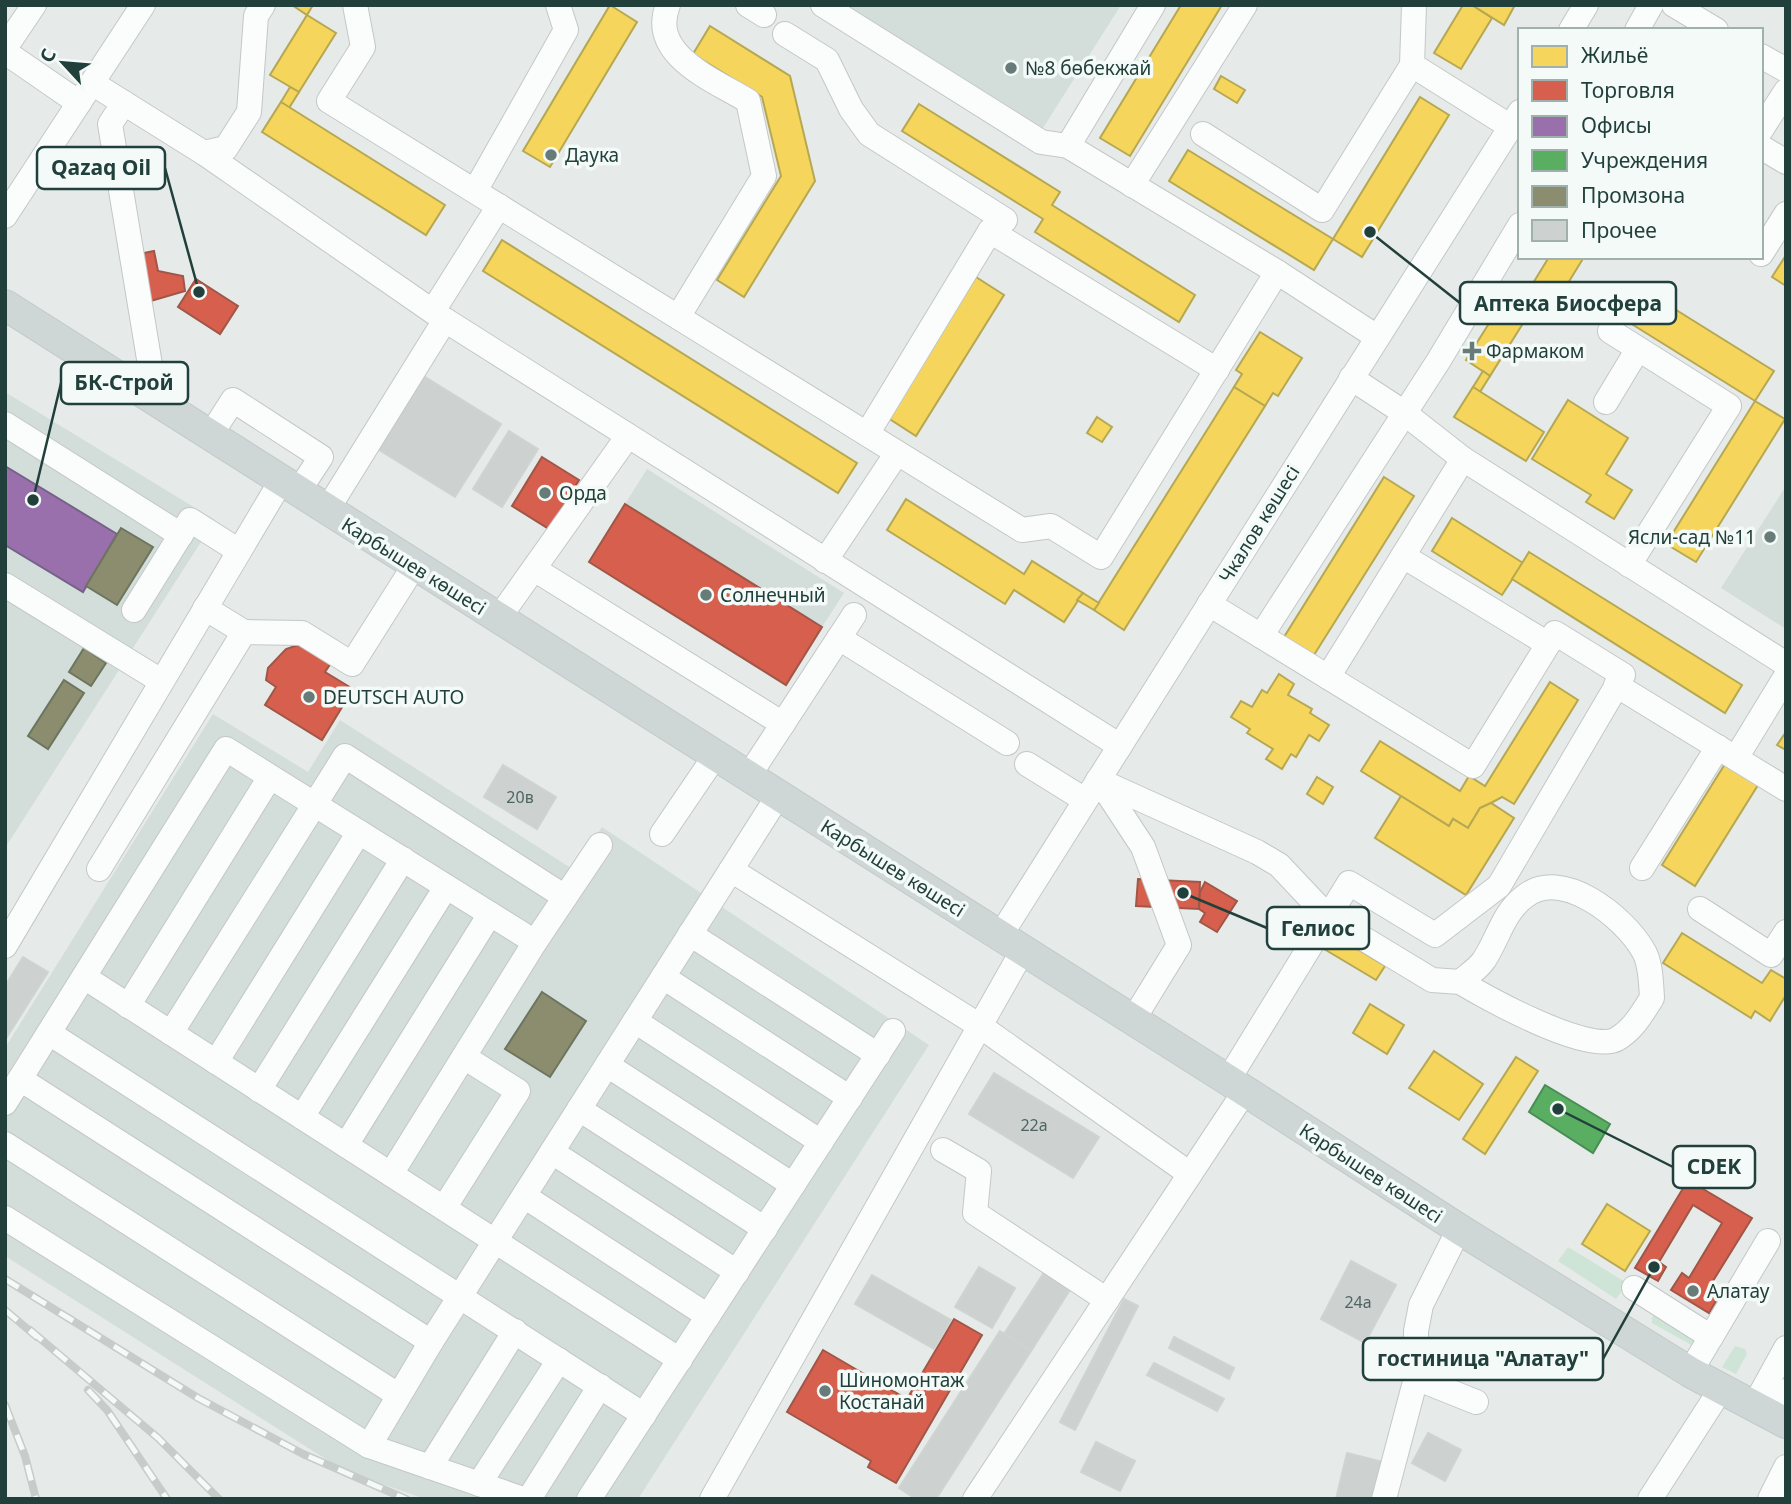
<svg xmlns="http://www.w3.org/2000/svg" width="1791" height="1504" font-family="'Noto Sans',sans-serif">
<rect width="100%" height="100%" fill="#e6ebe9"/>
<g fill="#d3ddd9">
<path d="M839,5H1121L1041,131Z"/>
<path d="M5,392L215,520L5,848Z"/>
<path d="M647,469L844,593L822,627L625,504Z"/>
<path d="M1786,486V629L1721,588Z"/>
<path d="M213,714L308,772L340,720L574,870L602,827L929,1045L638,1499H425L343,1470L5,1256V1048Z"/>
</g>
<g fill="#cee4d7">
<path d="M1568,1247L1627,1283L1616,1299L1558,1261Z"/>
<path d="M1658,1312L1698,1335L1693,1346L1652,1323V1317Z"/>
<path d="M1735,1346L1745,1349L1747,1354L1736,1374L1722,1367Z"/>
</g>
<g fill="#f6d55c" stroke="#b6a852" stroke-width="2">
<path d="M292,5H313L307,15Z"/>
<path d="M610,5L637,22L550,167L523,151Z"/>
<path d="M1181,5H1222L1130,156L1100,138Z"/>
<path d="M1463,5H1472L1492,18L1461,69L1434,53Z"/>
<path d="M1472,5H1515L1504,25Z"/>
<path d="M307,15L336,33L299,92L270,75Z"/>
<path d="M710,26L790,76L815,181L744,297L717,280L781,176L762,97L693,54Z"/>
<path d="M1221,76L1245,90L1237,103L1214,89Z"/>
<path d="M290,87L299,92L289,108L281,102Z"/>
<path d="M1420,97L1449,115L1362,257L1333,239Z"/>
<path d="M281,102L445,205L426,235L262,132Z"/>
<path d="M919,104L1060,192L1052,205L1195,295L1179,322L1035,232L1043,219L902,131Z"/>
<path d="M1188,150L1333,239L1314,270L1169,181Z"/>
<path d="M502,240L857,463L838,493L483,271Z"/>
<path d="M1786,255V286L1772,277Z"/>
<path d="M1549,257H1584L1549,314L1534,306L1490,376L1466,360L1510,290L1524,298Z"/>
<path d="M976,277L1004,295L916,436L888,418Z"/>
<path d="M1633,283L1774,371L1755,401L1614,313Z"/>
<path d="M1260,332L1302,358L1278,396L1273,393L1265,406L1234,387L1242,374L1236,370Z"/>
<path d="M1483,371L1490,376L1480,392L1473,387Z"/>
<path d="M1234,387L1265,406L1124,630L1094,610Z"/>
<path d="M1473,387L1544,432L1526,461L1454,417Z"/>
<path d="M1568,400L1628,438L1606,474L1632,490L1614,519L1586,502L1591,495L1532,459Z"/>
<path d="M1755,401L1785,419L1696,562L1666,544Z"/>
<path d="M1097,417L1112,427L1102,442L1087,433Z"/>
<path d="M1384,477L1414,496L1314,655L1284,637Z"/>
<path d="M906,499L1024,574L1032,561L1083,593L1064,622L1014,590L1005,604L887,530Z"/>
<path d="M1452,518L1523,563L1502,595L1432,551Z"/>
<path d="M1529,552L1742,685L1725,713L1512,579Z"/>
<path d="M1083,593L1099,603L1094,610L1077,600Z"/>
<path d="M1279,674L1294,684L1288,695L1312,709L1310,713L1329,725L1319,741L1309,735L1296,757L1291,754L1282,769L1266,759L1273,749L1247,733L1250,729L1231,717L1241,701L1252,707L1262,690L1267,693Z"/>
<path d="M1550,682L1578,700L1514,804L1502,797L1491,803L1480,808L1468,828L1453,819L1449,826L1361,771L1380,741L1460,791L1469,776L1485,786Z"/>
<path d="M1786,732V750L1777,745Z"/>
<path d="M1725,764L1758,785L1695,886L1662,865Z"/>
<path d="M1317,777L1333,787L1323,804L1307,794Z"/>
<path d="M1401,796L1449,826L1453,819L1468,828L1480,808L1491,803L1514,818L1466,895L1375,838Z"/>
<path d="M1328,931L1385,966L1376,980L1319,946Z"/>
<path d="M1682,933L1762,983L1771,970L1786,979V995L1770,1021L1755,1011L1751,1018L1663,963Z"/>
<path d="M1370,1004L1404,1025L1387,1054L1353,1033Z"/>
<path d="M1434,1051L1483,1084L1459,1120L1409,1088Z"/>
<path d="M1516,1057L1538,1071L1485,1154L1463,1139Z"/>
<path d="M1607,1204L1650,1231L1625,1271L1582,1244Z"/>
</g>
<g fill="#d6604d" stroke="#a05648" stroke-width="2">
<path d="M154,251L158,271L183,276L185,291L144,303L134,255Z"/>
<path d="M196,279L238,306L220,334L178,307Z"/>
<path d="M542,457L579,480L549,529L512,506Z"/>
<path d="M625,504L822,627L786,685L589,562Z"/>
<path d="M298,645L311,646L333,660L325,672L353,689L322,740L265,705L276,687L266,680L268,668L286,649Z"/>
<path d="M1138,879L1200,882L1199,909L1136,906Z"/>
<path d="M1205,882L1237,901L1217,932L1200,922L1205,913L1199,909L1200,892Z"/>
<path d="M1688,1180L1752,1218L1708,1289L1719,1296L1709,1313L1671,1290L1682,1273L1689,1278L1722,1223L1693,1205L1659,1262L1666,1267L1658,1281L1635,1268Z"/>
<path d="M954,1319L982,1335L896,1483L868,1467L871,1461L787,1412L823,1350L907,1399Z"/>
</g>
<path fill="#9970ab" stroke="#756289" stroke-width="2" d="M5,466L117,534L83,592L5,545Z"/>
<path fill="#5aae61" stroke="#498d56" stroke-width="2" d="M1545,1085L1610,1124L1593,1153L1529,1112Z"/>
<g fill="#8c8c6e" stroke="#6c755f" stroke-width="2">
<path d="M121,528L153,547L117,605L86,586Z"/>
<path d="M84,648L106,663L91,686L69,672Z"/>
<path d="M64,680L84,693L48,749L28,736Z"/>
<path d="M542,992L586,1021L550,1077L505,1049Z"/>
</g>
<g fill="#cdd2d0" stroke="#ced4d2" stroke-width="2">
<path d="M422,375L501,424L455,497L376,448Z"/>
<path d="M509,431L538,449L502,507L473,489Z"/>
<path d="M503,765L556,797L537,829L484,797Z"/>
<path d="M23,957L48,972L5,1040V986Z"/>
<path d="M994,1073L1099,1137L1073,1178L969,1114Z"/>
<path d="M1351,1261L1396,1285L1365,1343L1321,1319Z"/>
<path d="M979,1267L1015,1288L992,1328L955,1307Z"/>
<path d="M1047,1268L1073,1285L1031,1351L1004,1334Z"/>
<path d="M872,1275L951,1320L934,1349L855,1304Z"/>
<path d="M1124,1299L1138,1306L1075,1430L1060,1422Z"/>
<path d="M1000,1331L1031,1351L936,1499H916L899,1488Z"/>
<path d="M1174,1337L1234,1368L1229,1379L1169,1348Z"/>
<path d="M1154,1363L1224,1399L1217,1411L1147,1375Z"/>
<path d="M1428,1433L1461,1450L1445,1481L1412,1463Z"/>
<path d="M1096,1442L1135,1461L1120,1491L1081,1472Z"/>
<path d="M1347,1453L1383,1462L1374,1499H1336Z"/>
</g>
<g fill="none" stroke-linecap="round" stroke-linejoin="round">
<g stroke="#c3c8c6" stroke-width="26">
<g id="minor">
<path d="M355,5L363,47L329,101L1022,530L1051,526L1101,557L1277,272"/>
<path d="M668,5C648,55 714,80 748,101L764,176L678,317"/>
<path d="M748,5L764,15"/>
<path d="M823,5L1041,142L1068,146L1277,272L1377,337"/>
<path d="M1674,5L1716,30"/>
<path d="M1571,30L1586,5"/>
<path d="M1637,30L1651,5"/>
<path d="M785,34L827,60L851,109L869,134L1005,220L990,231L867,434"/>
<path d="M5,48L34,5"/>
<path d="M5,52L79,103"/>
<path d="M1761,56L1786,70"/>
<path d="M1412,65L1511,127"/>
<path d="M92,83L204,153L226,148L249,112L256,16L263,5"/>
<path d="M124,103L110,124L156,401"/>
<path d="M1761,130L1786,91"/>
<path d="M1203,134L1322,210L1412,65L1414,5"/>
<path d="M1068,146L1153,5"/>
<path d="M1761,147L1786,162"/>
<path d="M204,153L445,320L1120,746"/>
<path d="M1132,185L1245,5"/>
<path d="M475,191L566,30L558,5"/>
<path d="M5,216L143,5"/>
<path d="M990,231L1217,370"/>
<path d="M1761,254L1786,214"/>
<path d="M433,311L499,206"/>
<path d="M1610,331L1729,406L1629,565"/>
<path d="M1351,378L1403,412L1463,459L1786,664"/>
<path d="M1606,402L1638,349"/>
<path d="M5,424L181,535"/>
<path d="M210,436L233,400L321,457L298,492"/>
<path d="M327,510L445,320"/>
<path d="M1403,556L1548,644"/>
<path d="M825,561L897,453"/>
<path d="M534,569L783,724"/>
<path d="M5,585L161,681"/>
<path d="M1209,604L1473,766L1555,633L1623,675L1499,886L1435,935L1349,883L1228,1080"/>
<path d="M205,608L244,632"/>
<path d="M134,610L190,520L239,551"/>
<path d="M498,619L628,436"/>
<path d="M1261,636L1439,360L1520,225"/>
<path d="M839,638L1007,743"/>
<path d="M1328,677L1463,459"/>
<path d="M1616,685L1786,789"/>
<path d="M1736,758L1786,676"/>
<path d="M1027,764L1085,800"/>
<path d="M748,777L854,615"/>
<path d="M1098,780L1257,852L1279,865L1328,917L1432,980L1460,982C1468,975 1479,968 1484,960C1498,939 1503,913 1524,897C1561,866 1624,917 1643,950C1651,962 1651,984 1652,998C1642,1013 1634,1029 1617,1039C1589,1055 1487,998 1460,982"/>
<path d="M1099,780L1143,847L1179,945L1133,1020"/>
<path d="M662,834L715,756"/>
<path d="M1642,868L1718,747"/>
<path d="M99,869L244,632L302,633L352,664L414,566"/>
<path d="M731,870L980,1026L1190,1174"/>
<path d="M1700,909L1771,955L1786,932"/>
<path d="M690,934L878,1055"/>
<path d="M1000,936L1520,112"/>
<path d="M5,946L281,481"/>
<path d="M84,977L680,1360"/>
<path d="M663,977L850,1098"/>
<path d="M128,1006L270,777"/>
<path d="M635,1021L821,1142"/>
<path d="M49,1033L644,1415"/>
<path d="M171,1033L345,756L565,897"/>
<path d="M216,1062L359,832"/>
<path d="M607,1065L793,1185"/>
<path d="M20,1079L431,1342"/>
<path d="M259,1090L403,859"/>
<path d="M5,1103L226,749L535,942"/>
<path d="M579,1109L765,1229"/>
<path d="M302,1117L446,887"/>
<path d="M5,1144L398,1395"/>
<path d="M346,1145L490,914"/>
<path d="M943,1150L979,1171L975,1213L1107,1300"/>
<path d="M552,1152L737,1272"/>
<path d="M391,1174L535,942L600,845"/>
<path d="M524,1196L708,1316"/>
<path d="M444,1208L518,1091L464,1057"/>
<path d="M5,1218L369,1446L523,1499"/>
<path d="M1634,1288L1711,1337L1690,1372"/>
<path d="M1711,1337L1768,1241"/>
<path d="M1416,1378L1476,1402"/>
<path d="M1754,1406L1786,1348"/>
<path d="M1771,1415L1786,1391"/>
<path d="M369,1446L431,1342L778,796"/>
<path d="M430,1467L515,1331"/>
<path d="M479,1484L559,1360"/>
<path d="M529,1499L600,1386"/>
<path d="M589,1499L893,1031"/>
<path d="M712,1499L1023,950"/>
<path d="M975,1499L1245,1091"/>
<path d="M1384,1499L1416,1378V1331L1421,1305L1459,1229"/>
<path d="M1650,1499L1721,1389"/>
<path d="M1770,1499L1786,1467"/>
</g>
</g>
<g stroke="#c2cac8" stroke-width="32">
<path id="major" d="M5,305L1228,1080L1459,1229L1690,1372L1786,1423"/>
</g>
<use href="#minor" stroke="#fbfcfc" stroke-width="24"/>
<use href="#major" stroke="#ced7d5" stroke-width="30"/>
<g stroke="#c7ccca" stroke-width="8">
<g id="rail">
<path d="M5,1279L198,1398L303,1454L406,1499"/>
<path d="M5,1310L37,1337"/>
<path d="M30,1330L158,1438L219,1499"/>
<path d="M88,1390L107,1410L167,1499"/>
<path d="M5,1405L25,1456L36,1499"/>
</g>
</g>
<use href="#rail" stroke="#f4faf7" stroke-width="5" stroke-dasharray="16" stroke-linecap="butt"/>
</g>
<g fill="#677c78" stroke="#f4faf7" stroke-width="2.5">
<circle cx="1011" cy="68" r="7"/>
<circle cx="551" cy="155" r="7"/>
<path d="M1468.5 340.5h7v7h7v7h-7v7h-7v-7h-7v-7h7z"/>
<circle cx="545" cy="493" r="7"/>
<circle cx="1770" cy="537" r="7"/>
<circle cx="706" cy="595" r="7"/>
<circle cx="309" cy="697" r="7"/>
<circle cx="1693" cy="1291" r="7"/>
<circle cx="825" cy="1391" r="7"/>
</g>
<g text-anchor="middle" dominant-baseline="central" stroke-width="7" stroke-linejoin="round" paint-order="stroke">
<g font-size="16" fill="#4e6561">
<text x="520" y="797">20в</text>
<text x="1034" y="1125">22а</text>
<text x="1358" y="1302">24а</text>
</g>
<g font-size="19" fill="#22403b" stroke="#f4faf7" text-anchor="start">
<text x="1025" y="68">№8 бөбекжай</text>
<text x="565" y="155">Даука</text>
<text x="1486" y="351">Фармаком</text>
<text x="559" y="493">Орда</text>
<text x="1756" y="537" text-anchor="end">Ясли-сад №11</text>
<text x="720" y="595">Солнечный</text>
<text x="323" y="697">DEUTSCH AUTO</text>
<text x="1707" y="1291">Алатау</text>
<text x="839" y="1380">Шиномонтаж<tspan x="839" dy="22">Костанай</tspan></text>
</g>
<g font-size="19" fill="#22403b" stroke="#f4faf7">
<text transform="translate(1259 524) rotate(-58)">Чкалов көшесі</text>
<text transform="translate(414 566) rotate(32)">Карбышев көшесі</text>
<text transform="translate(893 868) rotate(32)">Карбышев көшесі</text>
<text transform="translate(1371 1173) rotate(33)">Карбышев көшесі</text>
</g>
</g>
<path fill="none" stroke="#22403b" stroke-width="2.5" d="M199 292L165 168M1370 232L1460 303M33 500L61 383M1183 893L1267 928M1558 1109L1673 1167M1654 1267L1603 1359"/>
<g fill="#22403b" stroke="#f4faf7" stroke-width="2.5">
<circle cx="199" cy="292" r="7"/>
<circle cx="1370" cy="232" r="7"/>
<circle cx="33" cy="500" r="7"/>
<circle cx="1183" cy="893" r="7"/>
<circle cx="1558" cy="1109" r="7"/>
<circle cx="1654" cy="1267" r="7"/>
</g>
<g fill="#f4faf7" stroke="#22403b" stroke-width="2.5">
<rect x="37" y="147" width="128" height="42" rx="7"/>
<rect x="1460" y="282" width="216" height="42" rx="7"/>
<rect x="61" y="362" width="127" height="42" rx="7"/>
<rect x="1267" y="907" width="102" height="42" rx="7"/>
<rect x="1673" y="1146" width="82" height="42" rx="7"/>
<rect x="1363" y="1338" width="240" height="42" rx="7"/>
</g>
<g font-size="21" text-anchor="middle" font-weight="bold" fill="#22403b">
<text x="101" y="175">Qazaq Oil</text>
<text x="1568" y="311">Аптека Биосфера</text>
<text x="124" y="390">БК-Строй</text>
<text x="1318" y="936">Гелиос</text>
<text x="1714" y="1174">CDEK</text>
<text x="1483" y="1366">гостиница "Алатау"</text>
</g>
<rect width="1791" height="1504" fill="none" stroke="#22403b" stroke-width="14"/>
<rect x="1518" y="28" width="245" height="231" fill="#f4faf7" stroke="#a0b0ac" stroke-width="2"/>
<rect x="1532" y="46" width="35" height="21" fill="#f6d55c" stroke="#a0b0ac" stroke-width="2"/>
<text x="1581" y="63" font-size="21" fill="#22403b">Жильё</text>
<rect x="1532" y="80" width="35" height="21" fill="#d6604d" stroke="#a0b0ac" stroke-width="2"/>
<text x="1581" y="98" font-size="21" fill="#22403b">Торговля</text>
<rect x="1532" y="116" width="35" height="21" fill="#9970ab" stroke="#a0b0ac" stroke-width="2"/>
<text x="1581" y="133" font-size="21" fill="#22403b">Офисы</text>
<rect x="1532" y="150" width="35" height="21" fill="#5aae61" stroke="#a0b0ac" stroke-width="2"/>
<text x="1581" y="168" font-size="21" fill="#22403b">Учреждения</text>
<rect x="1532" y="186" width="35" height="21" fill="#8c8c6e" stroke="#a0b0ac" stroke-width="2"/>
<text x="1581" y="203" font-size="21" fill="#22403b">Промзона</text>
<rect x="1532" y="220" width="35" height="21" fill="#cdd2d0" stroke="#a0b0ac" stroke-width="2"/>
<text x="1581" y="238" font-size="21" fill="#22403b">Прочее</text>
<g transform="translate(63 63) rotate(296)" stroke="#f4faf7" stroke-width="5" paint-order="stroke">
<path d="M0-5L12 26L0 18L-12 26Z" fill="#22403b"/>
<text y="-10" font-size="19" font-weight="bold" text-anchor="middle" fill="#22403b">С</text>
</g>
</svg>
